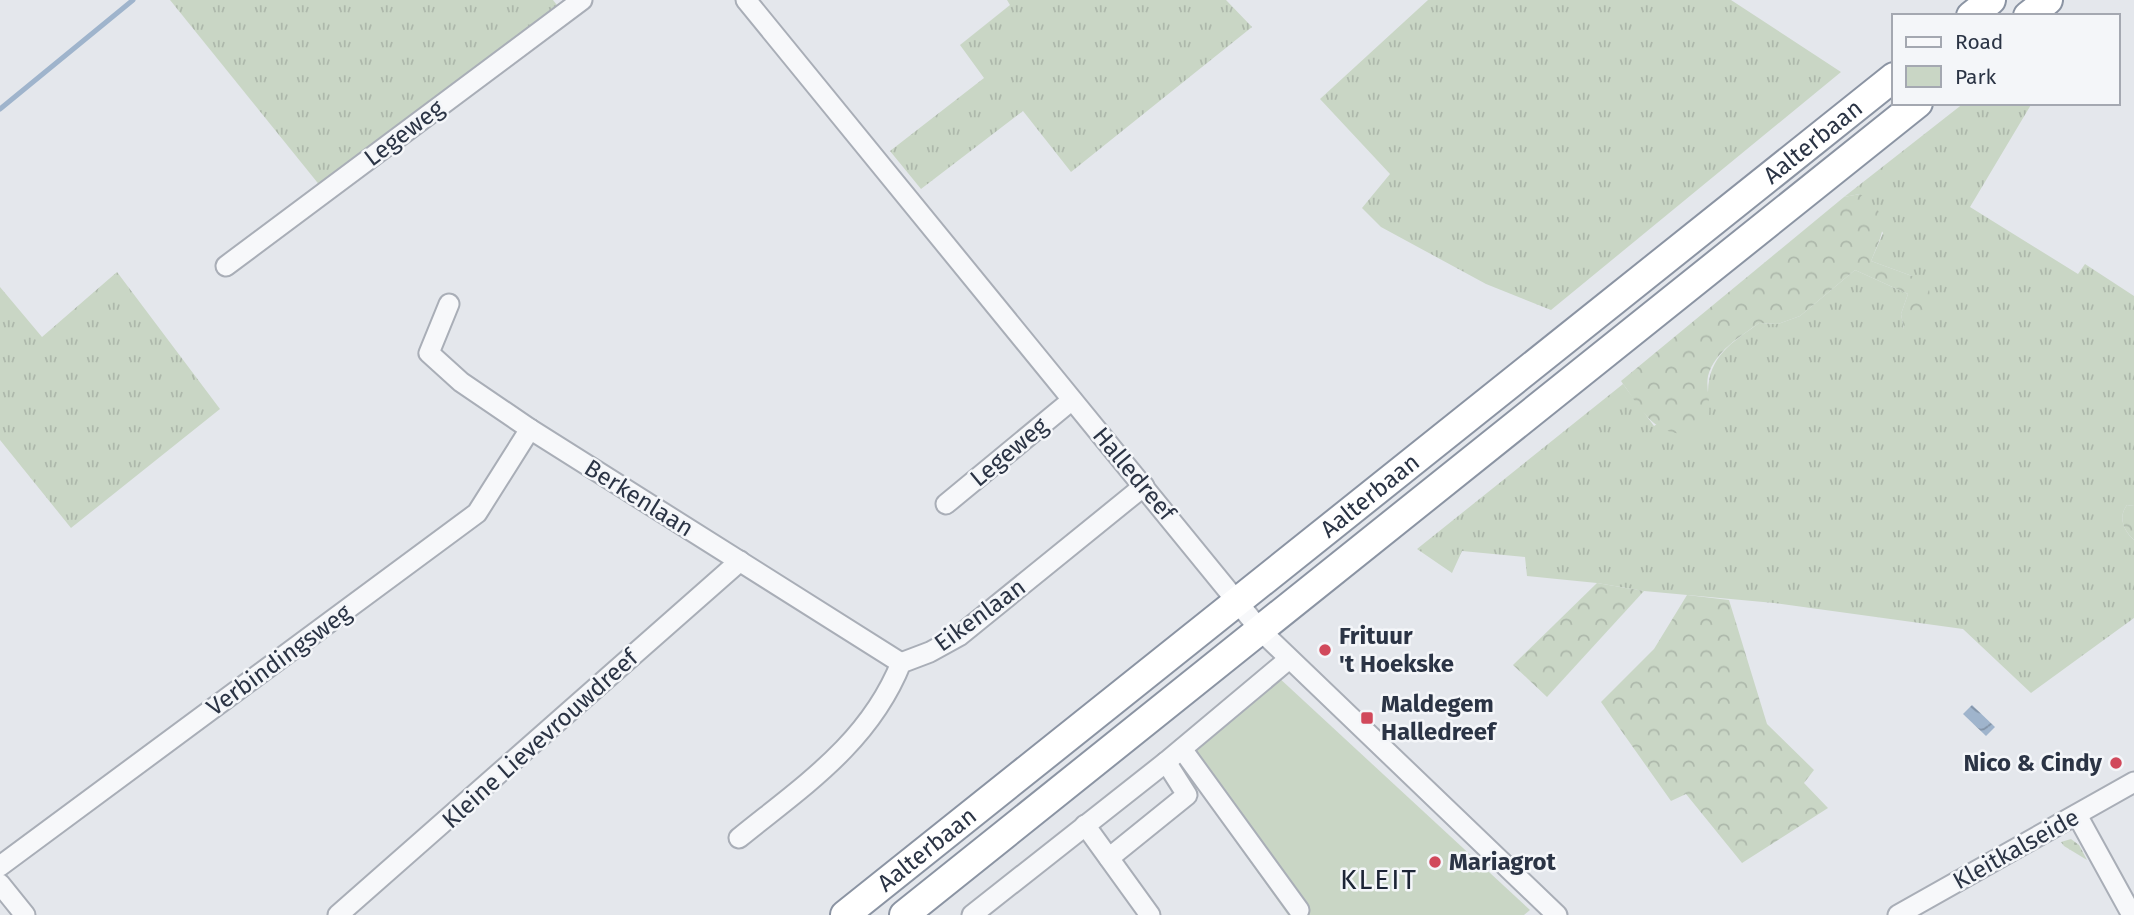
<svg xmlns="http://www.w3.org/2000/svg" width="2134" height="915" font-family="'Fira Sans',sans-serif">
<defs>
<pattern id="grass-tufts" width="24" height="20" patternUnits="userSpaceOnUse" patternTransform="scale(1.75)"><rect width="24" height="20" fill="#c9d6c5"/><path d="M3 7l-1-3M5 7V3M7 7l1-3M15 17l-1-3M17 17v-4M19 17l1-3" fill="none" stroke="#adb8ab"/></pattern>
<pattern id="forest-crowns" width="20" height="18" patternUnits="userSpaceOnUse" patternTransform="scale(1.75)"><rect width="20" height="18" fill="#c9d6c5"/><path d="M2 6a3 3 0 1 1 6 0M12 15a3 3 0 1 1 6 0" fill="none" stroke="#adb8ab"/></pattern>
<pattern id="garden-dots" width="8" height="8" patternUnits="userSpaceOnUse" patternTransform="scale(1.75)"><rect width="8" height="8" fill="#c9d6c5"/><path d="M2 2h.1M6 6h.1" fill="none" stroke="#adb8ab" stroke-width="1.8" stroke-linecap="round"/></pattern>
<pattern id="water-waves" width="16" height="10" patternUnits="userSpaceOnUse" patternTransform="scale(1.75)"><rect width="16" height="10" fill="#9fb4cc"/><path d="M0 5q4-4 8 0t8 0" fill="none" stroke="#8293a7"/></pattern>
</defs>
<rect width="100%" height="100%" fill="#e4e7ec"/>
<g fill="url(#grass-tufts)">
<path d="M170,0H553L560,9L321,187Z"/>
<path d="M1007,0H1226L1252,27L1071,172L1023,111L921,189L890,151L984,78L960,45L1010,5Z"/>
<path d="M1428,0H1731L1841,72L1551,310L1486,284L1381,227L1362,208L1390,174L1320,99Z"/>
<path d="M1964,103H2032L1970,207L2078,274L2085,264L2134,296V506L2127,505C2118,517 2123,530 2134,540V618L2031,693L1963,629L1774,603L1644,591L1597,583L1527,576L1525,557L1462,551L1452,573L1417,549L1623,384L1654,426L1708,392C1709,355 1732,343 1759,323L1778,324L1800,316L1855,270L1908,294L1901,314L1904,329L1912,276L1871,261L1883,233L1860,194L1844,197Z"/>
<path d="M117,272L220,409L71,528L0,440V287L42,337Z"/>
</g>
<g fill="url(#forest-crowns)">
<path d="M1860,194C1893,217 1884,229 1871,261L1912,276L1928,285C1933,307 1932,315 1918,331L1904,329L1901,314L1908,294L1855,270L1800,316L1778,324L1759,323C1740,337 1715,351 1708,376C1705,391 1714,411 1706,424C1702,430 1695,434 1688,434C1652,435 1640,407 1621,381L1844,197Z"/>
<path d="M2127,505L2134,506V540C2123,530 2118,517 2127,505Z"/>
<path d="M1597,583L1644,591L1547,697L1513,665Z"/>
<path d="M1687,595L1729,600L1767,724L1814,770L1804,783L1828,808L1742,863L1686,794L1671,801L1601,702L1654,649Z"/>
</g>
<path fill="#c9d6c5" d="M1277,676L1530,910L1524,915H1288L1178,761Z"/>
<path fill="url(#garden-dots)" d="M2071,839L2079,845L2087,860L2064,846L2061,842Z"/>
<path fill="url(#water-waves)" d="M1972,705L1995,727L1986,736L1963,714Z"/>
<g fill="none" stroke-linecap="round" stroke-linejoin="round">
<path stroke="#9fb4cc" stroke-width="5" d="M0,109L133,0"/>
<g stroke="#a9aeb7" stroke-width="23">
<g id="minor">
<path d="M746,0L1261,631L1557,915"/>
<path d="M226,266L582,0"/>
<path d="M449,304L429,353L461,382L530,429L901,663"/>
<path d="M946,504L1072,400"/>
<path d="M1182,749L1299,910"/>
<path d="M2077,815L2132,915"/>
<path d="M1085,825L1150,915"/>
<path d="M739,838C803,786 869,743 901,663L930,652L959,636L1144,486"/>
<path d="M1109,858L1187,795L1166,762"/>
<path d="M0,866L477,513L530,429"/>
<path d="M0,884L25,915"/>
<path d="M338,915L740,561"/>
<path d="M972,915L1166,762L1289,659"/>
<path d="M1898,915L2134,782"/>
</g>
</g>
<g stroke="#8b94a3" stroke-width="32">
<g id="highway">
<path d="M1971,16L1991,0"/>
<path d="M2028,16L2048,0"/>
<path id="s1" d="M845,915L1894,77"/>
<path d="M904,915L1918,103"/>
</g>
</g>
<use href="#minor" stroke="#f7f8fa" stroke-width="19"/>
<use href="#highway" stroke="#fff" stroke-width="28"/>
</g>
<g fill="#d1495b" stroke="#f4f6f9" stroke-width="2.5">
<circle cx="1325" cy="650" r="7"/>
<rect x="1360" y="711" width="14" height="14" rx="3.5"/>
<circle cx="2116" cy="763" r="7"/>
<circle cx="1435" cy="862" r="7"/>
</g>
<g text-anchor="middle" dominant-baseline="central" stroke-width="5" stroke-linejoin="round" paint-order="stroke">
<g font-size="24" fill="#2b3445" stroke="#f4f6f9">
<text transform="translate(404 133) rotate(-37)">Legeweg</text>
<text stroke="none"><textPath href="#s1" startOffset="1239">Aalterbaan</textPath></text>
<text transform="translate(1009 452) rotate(-40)">Legeweg</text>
<text transform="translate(1134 474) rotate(50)">Halledreef</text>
<text stroke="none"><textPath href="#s1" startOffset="672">Aalterbaan</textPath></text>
<text transform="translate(639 498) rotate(32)">Berkenlaan</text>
<text transform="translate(980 615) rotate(-36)">Eikenlaan</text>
<text transform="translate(279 660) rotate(-36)">Verbindingsweg</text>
<text transform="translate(540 739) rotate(-42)">Kleine Lievevrouwdreef</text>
<text transform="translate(2016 849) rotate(-29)">Kleitkalseide</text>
<text stroke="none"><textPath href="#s1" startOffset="105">Aalterbaan</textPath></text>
</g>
<g font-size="24" font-weight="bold" fill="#2b3445" stroke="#f4f6f9" text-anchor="start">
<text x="1339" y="636">Frituur<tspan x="1339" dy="28">'t Hoekske</tspan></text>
<text x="1381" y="704">Maldegem<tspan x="1381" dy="28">Halledreef</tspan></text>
<text x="2102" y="763" text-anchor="end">Nico &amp; Cindy</text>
<text x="1449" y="862">Mariagrot</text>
</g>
<g font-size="28" letter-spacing="2" fill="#1d2536" stroke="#f4f6f9">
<text x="1379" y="879">KLEIT</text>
</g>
</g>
<rect x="1892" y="14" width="228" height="91" fill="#f4f6f9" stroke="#a4a8b1" stroke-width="2"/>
<rect x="1906" y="37" width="35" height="10" fill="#f7f8fa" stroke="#a4a8b1" stroke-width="2"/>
<text x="1955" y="49" font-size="21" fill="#2b3445">Road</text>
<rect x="1906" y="66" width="35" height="21" fill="#c9d6c5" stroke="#a4a8b1" stroke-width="2"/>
<text x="1955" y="84" font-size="21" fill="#2b3445">Park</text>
</svg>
